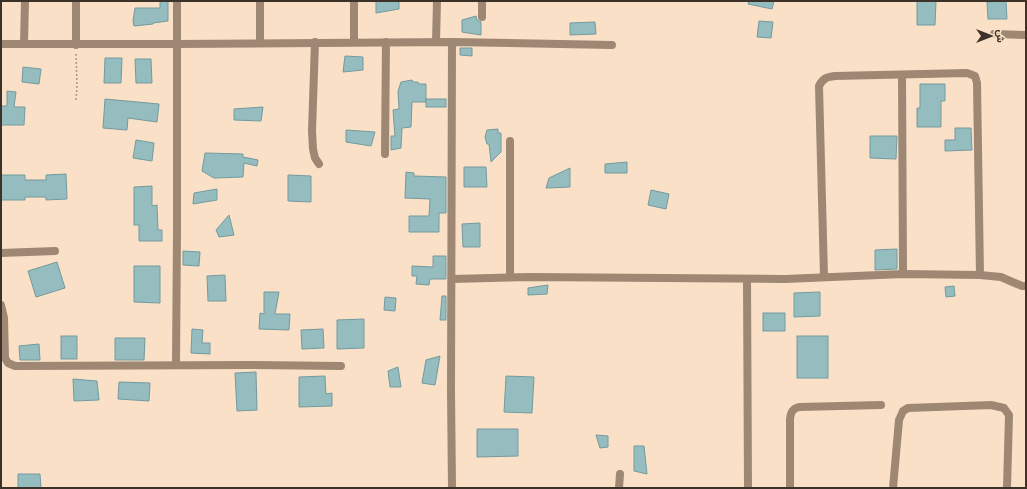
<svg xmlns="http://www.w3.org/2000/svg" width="1027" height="489" font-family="Karla,Vazirmatn,sans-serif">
<rect width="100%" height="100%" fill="#f9e0c7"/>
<g fill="#95bdbf" stroke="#749a9d">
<path d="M160,1H168V21L153,23V24L134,26L133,21L135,8H160Z"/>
<path d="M376,1H399V9L376,13Z"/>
<path d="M749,1H774L772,9L748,4Z"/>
<path d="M917,1H936L935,25H917Z"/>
<path d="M1006,1L1007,19H988L987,2Z"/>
<path d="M476,16L477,20L481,22V35L462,32V20Z"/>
<path d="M759,21L773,22L771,38L757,37Z"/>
<path d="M595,22L596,34L570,35V23Z"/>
<path d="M460,48H472V56L460,55Z"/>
<path d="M345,56L363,57V70L343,72Z"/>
<path d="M105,58H122L121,83H104Z"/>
<path d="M135,59H151L152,83H136Z"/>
<path d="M23,67L41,69L39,84L22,82Z"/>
<path d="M412,80L413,82H418L419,84H426V102H412L411,127L402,128L401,148L391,150V136H395L393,110L399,109L398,91L401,82Z"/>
<path d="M920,84H945V101H941V127H917V108H920Z"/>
<path d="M7,91L16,92L14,107H25L24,125H1V106H7Z"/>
<path d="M105,99L159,104L157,122L128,118L127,130L103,128Z"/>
<rect x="426" y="99" width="20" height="8"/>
<path d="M263,107L261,121L234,120V109Z"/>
<path d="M955,128H971L972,150L945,151V140H955Z"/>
<path d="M498,129V133H501V152L491,162L489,144H487L485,137L487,130Z"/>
<path d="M346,130L375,132L371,146L346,142Z"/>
<path d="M870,136H897L896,159L870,158Z"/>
<path d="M136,140L154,143L152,161L133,158Z"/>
<path d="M205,153L243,154V157L258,160L257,166L244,163L243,177L214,178L202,171Z"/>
<path d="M627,162V173H605V164Z"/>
<path d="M464,167H486L487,187H464Z"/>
<path d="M570,168V187L546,188L549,178Z"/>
<path d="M406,172L414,173V176L446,177V213H439V232H409V216H429L430,199L405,198Z"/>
<path d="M66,174L67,199L46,200V197H25V200H1V175H25V180H46V175Z"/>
<path d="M288,175L311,176V202L288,201Z"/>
<path d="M152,186V206L157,205L158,230H162V241H139V225H134V187Z"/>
<path d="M217,189V200L193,204L194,193Z"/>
<path d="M651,190L669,194L666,209L648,205Z"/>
<path d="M229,215L234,235L219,237L216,230Z"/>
<path d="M480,223V247H463L462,224Z"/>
<path d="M897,249V269L875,270V250Z"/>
<path d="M183,251L200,252L199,266L183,265Z"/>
<path d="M433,256H446V279H430L429,285L416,284L417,276H412V266L433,267Z"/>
<path d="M57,262L65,288L36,297L28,271Z"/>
<path d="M134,266H160V303L134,302Z"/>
<path d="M225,275L226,301H208L207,276Z"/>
<path d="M548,285L547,294L528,295V288Z"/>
<path d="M954,286L955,296L946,297L945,287Z"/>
<path d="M264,292H279L275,314H290L289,330L259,329L260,313L264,314Z"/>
<path d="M820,292V316L794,317V293Z"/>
<path d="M442,296H446V320H440Z"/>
<path d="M385,297L396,298L395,311L384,310Z"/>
<rect x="763" y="313" width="22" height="18"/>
<path d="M364,319V348L337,349V320Z"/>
<path d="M192,329L203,330L202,343H210V354L191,353Z"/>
<path d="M323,329L324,348L302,349L301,330Z"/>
<rect x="61" y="336" width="16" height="23"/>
<rect x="797" y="336" width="31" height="42"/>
<path d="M115,338H145L144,360H115Z"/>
<path d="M39,344L40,360H20L19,346Z"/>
<path d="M440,356L435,385L422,383L426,360Z"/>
<path d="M398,367L401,387H390L388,371Z"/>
<path d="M256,372L257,410L237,411L235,373Z"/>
<path d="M325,376L326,394L332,393V406L299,407V377Z"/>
<path d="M506,376L534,377L532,413L504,412Z"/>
<path d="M73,379L97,381L99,400L74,401Z"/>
<path d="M119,382L150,383L149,401L118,399Z"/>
<path d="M477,429H518V456L477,457Z"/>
<path d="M596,435L608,436V447L600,448Z"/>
<path d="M634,446H644L647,474L634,471Z"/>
<path d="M18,474H40L41,488H18Z"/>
</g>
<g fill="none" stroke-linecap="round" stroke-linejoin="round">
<path stroke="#ab9886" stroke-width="1.5" stroke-dasharray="2 2" stroke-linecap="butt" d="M76,100L77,87L76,54"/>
<g stroke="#9e8873" stroke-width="8">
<path d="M177,1V44L452,42L612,45"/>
<path d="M260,1V43"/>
<path d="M482,17V1"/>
<path d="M994,34L1026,35"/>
<path d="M315,42L312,131L313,149L315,158L319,164"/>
<path d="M354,42V1"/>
<path d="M436,42L437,1"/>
<path d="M452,42L451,391L452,488"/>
<path d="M1,44H177V230L176,365"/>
<path d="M24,44L25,1"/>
<path d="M76,45V1"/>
<path d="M902,75L903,274"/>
<path d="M510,141V277"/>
<path d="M385,154L386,42"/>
<path d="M1,253L55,251"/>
<path d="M824,276L819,86C823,78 827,77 835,76L967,73L975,76L977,83L980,275"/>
<path d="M452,279L529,277L785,279L903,274L980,275L1001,277L1022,286H1026"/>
<path d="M747,279L748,488"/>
<path d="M1,305L4,318L5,358L8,363L15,366L248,365L341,366"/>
<path d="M619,488L620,474"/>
<path d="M790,488V419C791,412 792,409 799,407L881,405"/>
<path d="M893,488L899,420L903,411L908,408L991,405L1004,408L1009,415L1007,488"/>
</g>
</g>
<rect width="1027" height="489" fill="none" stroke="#3c3229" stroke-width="4"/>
<g transform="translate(991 36) rotate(90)" stroke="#f9e0c7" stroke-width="3" paint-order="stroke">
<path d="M0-3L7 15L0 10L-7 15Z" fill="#3c3229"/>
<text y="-6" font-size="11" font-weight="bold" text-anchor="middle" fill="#3c3229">ش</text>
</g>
</svg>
